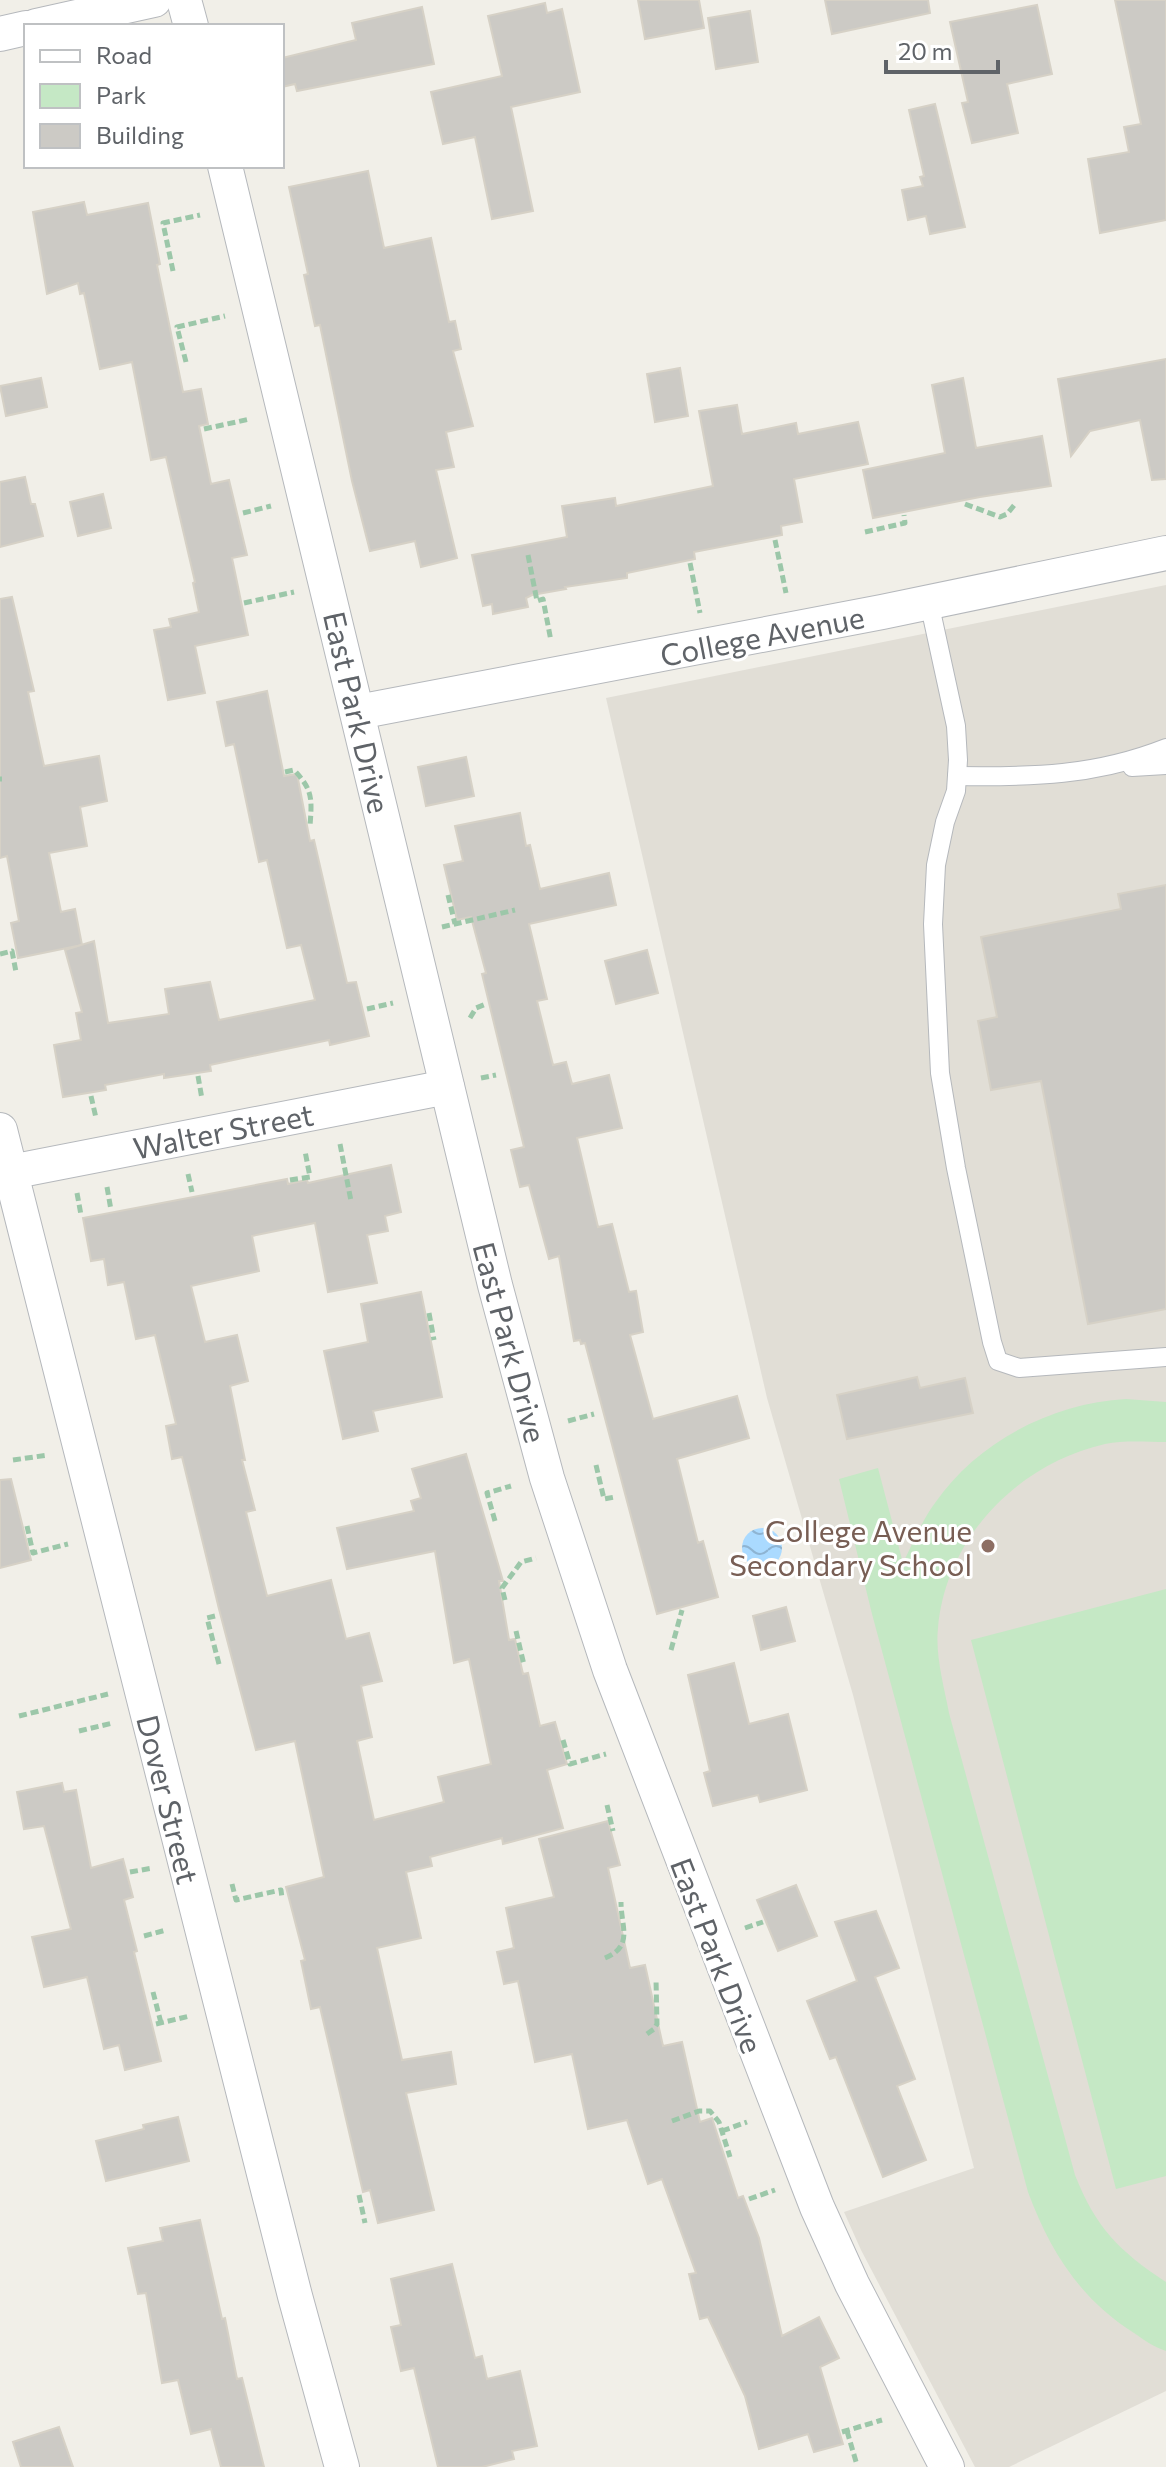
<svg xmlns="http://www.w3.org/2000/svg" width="1166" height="2467" font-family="Commissioner,sans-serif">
<defs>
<pattern id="water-waves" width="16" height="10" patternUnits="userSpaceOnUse" patternTransform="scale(2)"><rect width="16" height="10" fill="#aadaff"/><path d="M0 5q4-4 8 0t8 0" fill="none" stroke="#8eb4d2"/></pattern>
</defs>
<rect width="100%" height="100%" fill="#f1efe8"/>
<path fill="#e1ded6" d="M1166,585V2391L1009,2467H975L861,2250L844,2212L974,2168L853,1695L767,1398L606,698Z"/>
<g fill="#c5e8c5">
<path d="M1126,1399L1166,1402V1442C1146,1442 1124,1440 1105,1444C1018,1464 946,1537 938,1628C935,1655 944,1686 949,1713L1075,2175C1096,2228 1119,2251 1166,2282V2351C1154,2347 1144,2340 1134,2333C1080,2299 1050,2251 1028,2192L872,1614L839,1479L878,1468L903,1563C913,1543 921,1522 935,1503C977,1442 1052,1403 1126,1399Z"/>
<path d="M1166,1589V2176L1116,2189L971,1640Z"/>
</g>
<circle fill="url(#water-waves)" cx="762" cy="1548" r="20"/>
<g fill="#cccac5" stroke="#d6d1c6" stroke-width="2">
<path d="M638,0H699L704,28L645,39Z"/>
<path d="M825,0H928L930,13L832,34Z"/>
<path d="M1115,0H1166V220L1100,233L1088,159L1129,152L1124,127L1141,124Z"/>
<path d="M545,3L547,13L562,9L580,92L511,107L533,211L492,219L475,137L443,144L431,92L502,76L488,16Z"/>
<path d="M1037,5L1052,74L1007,84L1018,133L972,143L962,103L968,102L950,22Z"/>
<path d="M422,7L434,64L297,91L295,84L282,87V58L356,40L352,23Z"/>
<path d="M750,11L758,62L716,69L708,18Z"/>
<path d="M935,104L965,227L930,234L926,216L908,220L902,190L923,186L920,177L924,176L909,110Z"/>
<path d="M368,171L384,248L431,238L449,322L455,321L461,349L453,351L473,426L446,432L454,467L436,470L457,558L421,567L415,541L370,551L352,481L320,325L315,326L304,275L308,274L289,187Z"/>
<path d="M84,202L87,215L148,203L160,264L157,265L183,392L201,389L208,424L199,426L211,484L229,480L247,555L232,558L248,635L195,646L205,693L168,700L154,630L171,627L169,619L199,612L193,583L195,582L166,457L151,460L132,362L100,369L84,293L80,294L78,283L47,294L33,212Z"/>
<path d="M1166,359V479L1152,480L1140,420L1090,431L1071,456L1058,379Z"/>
<path d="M680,368L688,416L655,422L647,374Z"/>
<path d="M41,378L47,407L6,416L0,386Z"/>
<path d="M963,378L976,448L1042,436L1051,486L980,497L873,518L863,470L945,453L932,385Z"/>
<path d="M737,405L742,434L796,423L798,434L858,422L868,464L794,479L802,522L781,526L782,535L694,552L695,559L627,573V578L565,587L566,589L532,595L526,598L528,607L493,614L492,604L483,606L472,555L567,537L562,506L615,498L616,506L713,486L699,411Z"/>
<path d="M25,477L31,504H35L43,536L0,547V482Z"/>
<path d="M103,494L111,528L78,536L70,502Z"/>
<path d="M12,597L34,691L28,692L44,766L99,756L107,801L80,807L87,846L49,853L61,912L75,909L82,945L18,958L11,923L19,921L7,856L0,858V599Z"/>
<path d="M267,691L284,776L297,774L310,841L314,840L347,983L356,982L369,1036L330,1045L329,1040L210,1065L211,1071L164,1078V1074L105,1085L106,1090L63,1097L54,1045L81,1040L76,1013L82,1012L65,950L94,941L108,1023L169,1014L165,989L210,982L219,1020L315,1000L301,945L287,948L267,860L259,862L234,744L226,746L217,702Z"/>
<path d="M466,757L474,796L426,806L418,767Z"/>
<path d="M520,813L526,846L530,845L540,889L609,873L616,905L529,924L547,999L537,1001L553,1065L566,1062L572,1084L609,1075L622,1128L577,1138L598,1227L612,1224L629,1292L636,1291L643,1332L630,1335L653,1419L737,1396L749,1438L677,1459L698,1543L703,1541L718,1597L657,1614L585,1343L581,1344L580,1340L574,1341L559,1256L549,1259L529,1185L520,1187L511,1150L524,1147L482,974L486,973L471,917L457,920L444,865L463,861L455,826Z"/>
<path d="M1166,885V1309L1088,1324L1041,1081L991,1090L978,1021L997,1017L981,937L1121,909L1118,894Z"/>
<path d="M647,950L658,993L616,1004L605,961Z"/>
<path d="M391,1165L401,1212L385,1216L388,1231L367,1235L377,1283L328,1292L315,1223L252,1236L259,1271L191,1286L205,1342L237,1335L248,1381L230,1386L245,1460H242L255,1510L246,1512L267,1596L331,1580L346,1639L369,1633L382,1681L361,1686L372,1737L357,1741L374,1820L444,1802L438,1777L491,1764L469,1659L454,1663L435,1551L347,1569L337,1528L414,1511L411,1501L421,1498L412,1469L466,1454L503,1581H499L509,1640L515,1639L523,1674L528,1673L540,1726L555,1722L567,1764L547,1770L563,1828L503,1844L502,1838L430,1857L432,1866L406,1872L421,1938L377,1948L402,2060L451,2052L456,2084L406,2093L434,2210L378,2223L370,2190L363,2192L320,2007L311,2009L301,1961L305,1960L286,1887L324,1877L295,1741L256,1750L219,1609L182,1457L172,1459L166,1426L176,1424L155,1335L136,1339L124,1282L108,1285L104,1259L91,1261L83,1218L287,1179L288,1184L307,1180L308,1183Z"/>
<path d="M421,1292L442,1397L373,1411L378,1431L343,1439L324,1351L368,1342L361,1304Z"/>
<path d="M917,1377L920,1388L965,1378L973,1413L847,1439L837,1395Z"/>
<path d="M11,1479L31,1560L0,1568V1480Z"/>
<path d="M786,1607L795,1641L761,1650L753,1616Z"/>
<path d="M734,1663L749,1724L788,1714L807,1790L760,1802L758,1795L713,1806L704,1773L710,1771L688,1675Z"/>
<path d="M62,1783L64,1792L76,1790L91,1868L123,1859L133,1897L124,1900L137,1951L134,1952L161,2061L125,2070L119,2045L104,2049L87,1977L44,1987L32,1937L71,1929L44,1826L24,1829L17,1792Z"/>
<path d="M608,1821L620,1865L608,1868L630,1968L645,1965L663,2046L682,2042L700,2122L712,2118L738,2198L743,2196L759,2238L782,2336L819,2317L839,2358L820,2367L843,2444L814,2452L808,2434L759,2449L745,2396L708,2317L700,2319L689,2274L696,2273L662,2179L648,2184L627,2120L588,2129L572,2054L535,2062L518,1981L504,1984L497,1952L514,1948L506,1908L554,1897L539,1839Z"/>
<path d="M796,1885L817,1936L778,1951L757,1900Z"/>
<path d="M876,1911L899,1968L875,1977L915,2079L897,2086L926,2160L883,2177L836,2057L830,2059L807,2001L857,1981L835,1922Z"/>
<path d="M178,2117L189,2161L106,2181L96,2141L144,2129L143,2125Z"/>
<path d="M200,2220L222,2319L225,2318L237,2379L242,2378L264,2467H221L211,2429L191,2434L178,2380L162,2383L146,2293L138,2294L128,2248L163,2241L160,2228Z"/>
<path d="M452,2264L475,2358L482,2356L487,2379L520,2371L537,2446L512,2451L514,2459L482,2467H438L414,2368L401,2371L391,2327L401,2325L391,2279Z"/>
<path d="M59,2427L73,2467H21L13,2442Z"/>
</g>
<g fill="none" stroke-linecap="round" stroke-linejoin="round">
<g stroke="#b5b8bc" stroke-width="20">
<g id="service">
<path d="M929,602L956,726L958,760L956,791L945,822L936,865L933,924L940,1073L956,1168L992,1342L998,1361L1019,1368L1166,1357"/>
<path d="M1132,767L1166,765"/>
<path d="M957,776C1032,777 1095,776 1166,748"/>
</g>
</g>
<g stroke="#b5b8bc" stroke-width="36">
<g id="minor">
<path d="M184,0L191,26"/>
<path d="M36,26L154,0"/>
<path d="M0,34L26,28"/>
<path d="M225,166L495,1285L547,1478L610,1670L817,2207L852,2284L947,2467"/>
<path d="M358,712L882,612L1166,553"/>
<path d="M0,1130L295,2296L342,2467"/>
<path d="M0,1174L447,1087"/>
</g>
</g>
<g stroke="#9cc7a9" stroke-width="5" stroke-dasharray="8 4" stroke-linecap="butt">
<path d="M173,271L163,223L200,215"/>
<path d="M186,362L177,327L225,316"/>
<path d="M204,429L250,419"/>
<path d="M965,504L1000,517L1007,514L1016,503"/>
<path d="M243,513L271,506"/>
<path d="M865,532L905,523L904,515"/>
<path d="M775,540L786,593"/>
<path d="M528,555L537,601L543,599L551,641"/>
<path d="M690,563L700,613"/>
<path d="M244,603L294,592"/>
<path d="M285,772L294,770C313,790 312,799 310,826"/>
<path d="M0,779H2"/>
<path d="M448,895L455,924"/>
<path d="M442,927L515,910"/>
<path d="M0,954L12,951L16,972"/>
<path d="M367,1009L393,1003"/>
<path d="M470,1018L476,1008L486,1004"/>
<path d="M198,1076L202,1099"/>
<path d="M481,1078L496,1075"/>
<path d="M91,1096L96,1118"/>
<path d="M340,1144L351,1201"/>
<path d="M188,1174L192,1192"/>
<path d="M290,1180L310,1177L305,1151"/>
<path d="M107,1187L111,1210"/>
<path d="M77,1193L81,1215"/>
<path d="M429,1313L434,1340"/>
<path d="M568,1421L594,1414"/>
<path d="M13,1460L48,1455"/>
<path d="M596,1465L604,1499L615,1497"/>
<path d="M495,1521L487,1493L511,1486"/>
<path d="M27,1526L33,1553L68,1544"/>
<path d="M505,1600L502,1588L521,1562L536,1558"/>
<path d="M215,1616L207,1618L220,1668"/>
<path d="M516,1631L524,1665"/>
<path d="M671,1650L682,1610"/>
<path d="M19,1716L108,1694"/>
<path d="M79,1731L113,1723"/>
<path d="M563,1740L570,1764L606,1754"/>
<path d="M607,1805L613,1831"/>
<path d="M130,1872L153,1868"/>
<path d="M232,1884L236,1900L281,1890L282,1898"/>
<path d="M745,1928L763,1922"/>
<path d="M144,1936L166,1930"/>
<path d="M605,1958C634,1946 621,1927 621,1902"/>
<path d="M153,1992L161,2023"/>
<path d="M156,2024L190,2016"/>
<path d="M647,2034L654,2029L657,2024L656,1979"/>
<path d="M672,2121L699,2111H710L719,2122L730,2157"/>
<path d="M722,2131L747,2122"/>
<path d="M359,2195L365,2223"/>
<path d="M749,2199L775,2190"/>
<path d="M847,2431L857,2465"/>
<path d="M842,2432L882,2420"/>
</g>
<use href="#service" stroke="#fff" stroke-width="18"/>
<use href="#minor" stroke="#fff" stroke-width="34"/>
</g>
<circle fill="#8d6e63" stroke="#fff" stroke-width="3" cx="988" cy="1546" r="8"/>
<g text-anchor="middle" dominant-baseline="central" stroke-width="6" stroke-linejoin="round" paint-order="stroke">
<g font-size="30" fill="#5f6368" stroke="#fff">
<text transform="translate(762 635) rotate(-11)">College Avenue</text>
<text transform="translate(358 712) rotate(77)">East Park Drive</text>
<text transform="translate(223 1130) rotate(-11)">Walter Street</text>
<text transform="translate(511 1342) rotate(75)">East Park Drive</text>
<text transform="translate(169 1799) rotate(76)">Dover Street</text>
<text transform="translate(718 1955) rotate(69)">East Park Drive</text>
</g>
<g font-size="30" fill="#785e54" stroke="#fff" text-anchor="end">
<text x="972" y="1529">College Avenue<tspan x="972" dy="34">Secondary School</tspan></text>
</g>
</g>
<rect x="24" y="24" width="260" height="144" fill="#ffffff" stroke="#bfc1c3" stroke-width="2"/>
<rect x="40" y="50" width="40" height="12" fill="#ffffff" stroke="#bfc1c3" stroke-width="2"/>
<text x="96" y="64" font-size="24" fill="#5f6368">Road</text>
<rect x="40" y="84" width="40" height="24" fill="#c5e8c5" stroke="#bfc1c3" stroke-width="2"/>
<text x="96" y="104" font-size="24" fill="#5f6368">Park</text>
<rect x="40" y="124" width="40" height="24" fill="#cccac5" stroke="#bfc1c3" stroke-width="2"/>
<text x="96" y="144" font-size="24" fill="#5f6368">Building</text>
<path d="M886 60v12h112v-12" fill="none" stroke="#5f6368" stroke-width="4"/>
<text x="898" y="60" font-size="24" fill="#5f6368" stroke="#ffffff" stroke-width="6" paint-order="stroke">20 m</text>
</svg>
